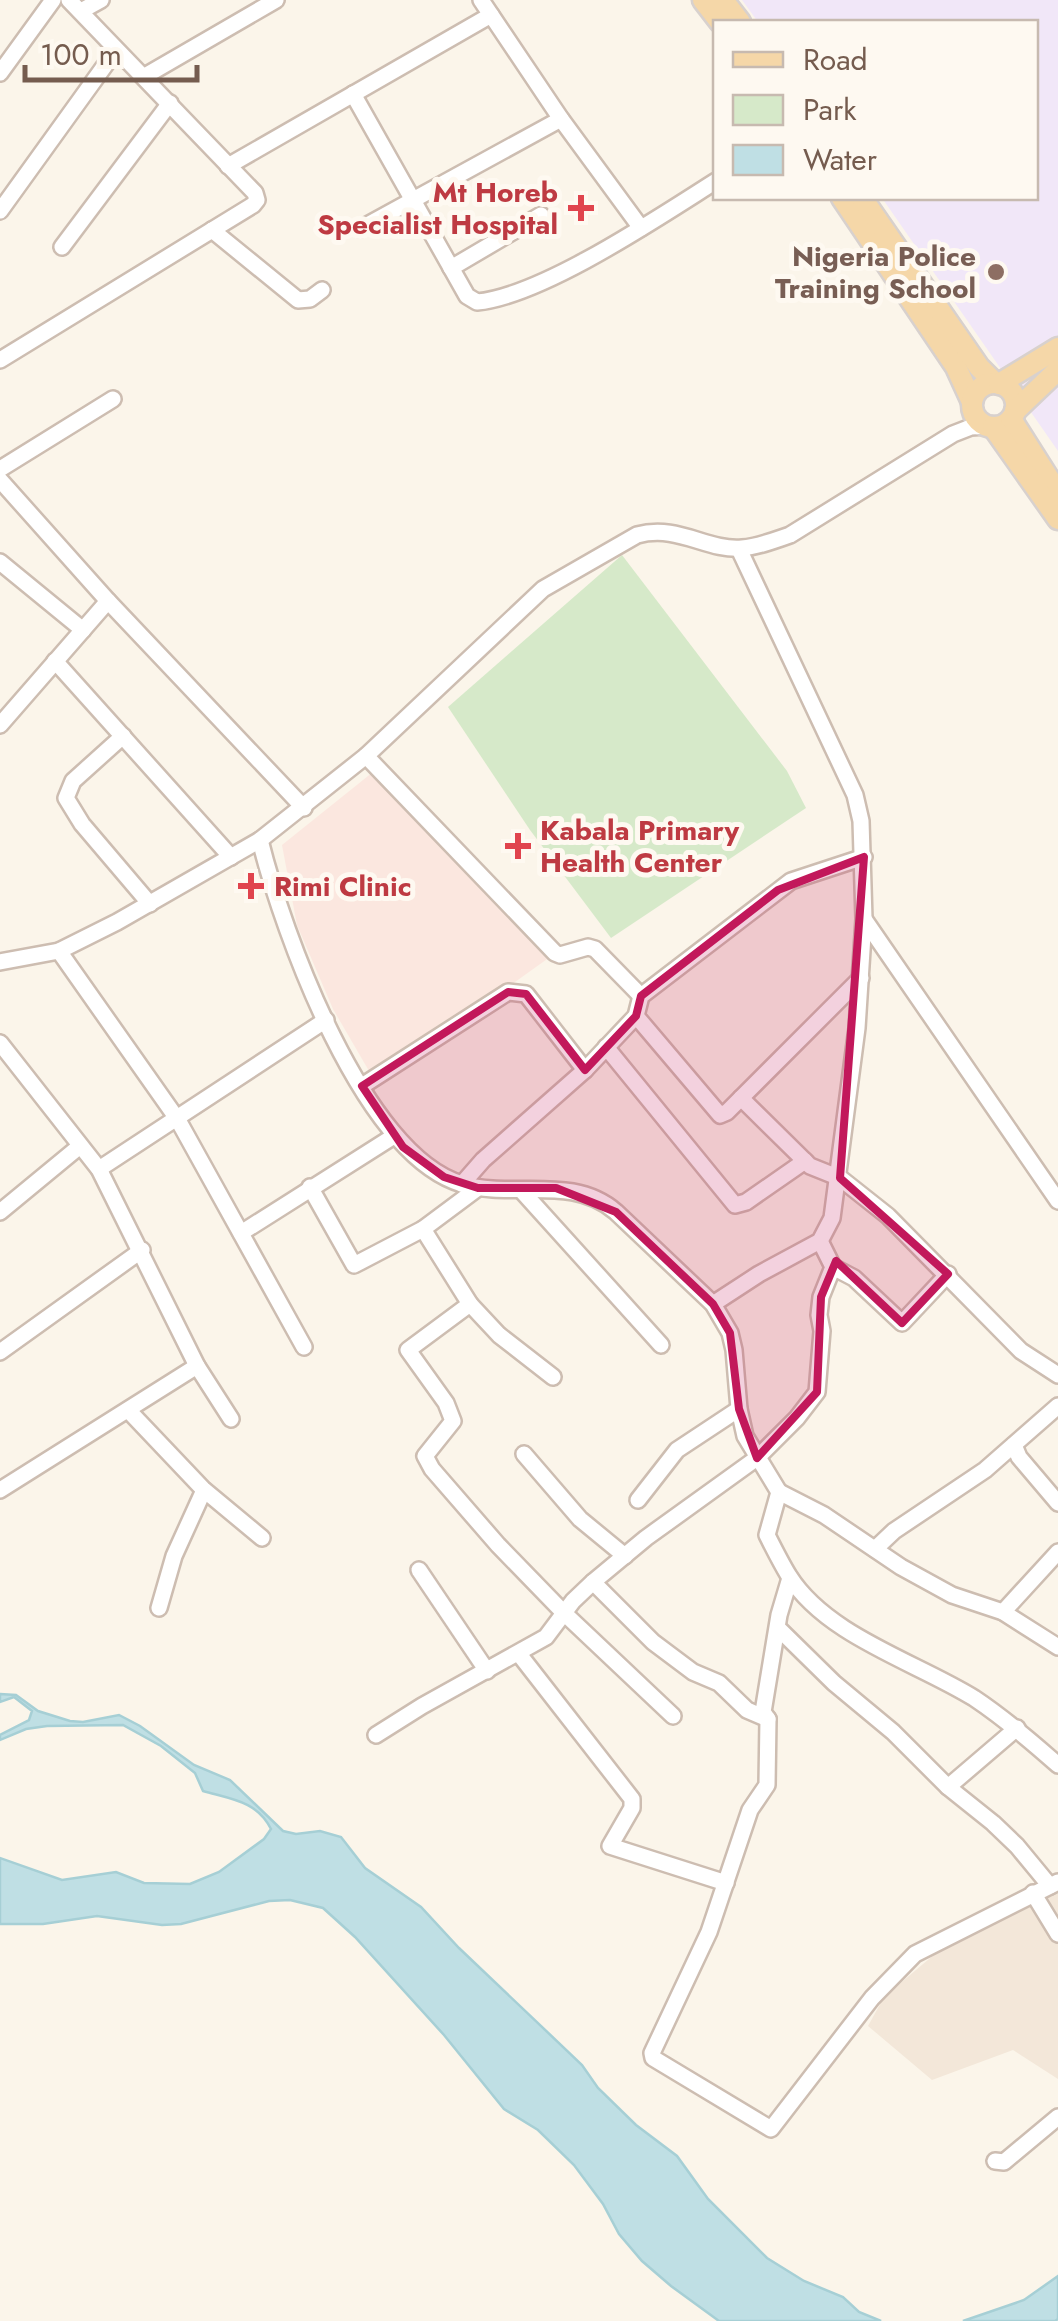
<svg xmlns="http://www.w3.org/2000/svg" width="1058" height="2321" font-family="Jost,sans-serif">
<rect width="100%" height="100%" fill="#fbf5ea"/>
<path fill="#f3e7d9" d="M1058,1886V2079L1013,2050L932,2080L868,2026L884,1997L955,1937Z"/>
<path fill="#fbe7df" d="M373,772L550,957L480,1007L369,1071L333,1009L297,925L282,845Z"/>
<path fill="#f1e7f8" d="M742,0H1058V451L882,198H1036V22H758Z"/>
<path fill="#d6e9c9" d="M622,555L787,771L806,808L611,938L530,830L448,707Z"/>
<g fill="#bfdfe4" stroke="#a6cfd5" stroke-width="2.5">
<path d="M0,1694L16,1695L38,1711L70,1721L83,1722L119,1715L140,1726L194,1765L230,1780L283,1831L296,1834L320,1831L341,1837L365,1868L421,1907L459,1948L582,2065L598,2088L636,2125L677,2156L708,2199L767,2258L804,2281L843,2297L859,2312L881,2321H719L671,2286L642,2261L619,2234L603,2204L574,2165L538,2130L504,2109L444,2035L355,1937L323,1908L290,1900L269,1901L181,1924L162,1925L97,1916L43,1924H0V1858L62,1880L116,1872L144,1883L190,1884L219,1872L264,1839L271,1829C257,1801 231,1799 203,1791L195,1773L161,1746L123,1725L47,1726L26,1729L0,1740V1735L29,1720L32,1711L14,1697L0,1702Z"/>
<path d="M1058,2276V2319L1055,2321H963L1024,2300Z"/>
</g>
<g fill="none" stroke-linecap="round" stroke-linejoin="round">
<g stroke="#cdbdb1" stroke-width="20">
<g id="minor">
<path d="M481,0L561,119L641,228"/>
<path d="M81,11L101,0"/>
<path d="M0,73L53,0"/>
<path d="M145,76L276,0"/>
<path d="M353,94L467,296L477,302C542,296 659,217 716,181"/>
<path d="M228,166L491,15"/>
<path d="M0,211L116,50"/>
<path d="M360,229L561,119"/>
<path d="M212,230L298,300L310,299L322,290"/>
<path d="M62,247L170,103"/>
<path d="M451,268L541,215"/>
<path d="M0,360L253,205L257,200L255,193L69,0"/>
<path d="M0,469L113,399"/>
<path d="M0,480L108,601L304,808"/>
<path d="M0,562L83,630"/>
<path d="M55,661L231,857"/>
<path d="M0,725L108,601"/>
<path d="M123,736L73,781L66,798L82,824L150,904"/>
<path d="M366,756L555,953L560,955L588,947L595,949L641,996"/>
<path d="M260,840C283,933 363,1155 462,1184C513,1199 573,1174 616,1212L713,1304L730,1333L734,1350L739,1409L745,1436L779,1492L767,1535C774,1549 781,1563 789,1576C827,1636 916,1662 974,1698C1004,1718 1031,1741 1058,1765"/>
<path d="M864,919L1058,1201"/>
<path d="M59,951L178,1120L304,1347"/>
<path d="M0,962L59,951L117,922L260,840L366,756L543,589L637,535C679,524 706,551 742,548C758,547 775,540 790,535L953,434L971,427L986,426"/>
<path d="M636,1016L720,1115L727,1112L861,978"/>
<path d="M0,1043L99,1169L197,1366L231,1419"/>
<path d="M606,1047L735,1205L746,1202L805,1161"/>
<path d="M362,1086L508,992L526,994L585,1070"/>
<path d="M741,1098L810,1166L840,1178L888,1216L1021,1351L1058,1375"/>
<path d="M99,1169L326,1020"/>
<path d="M462,1184L483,1160L585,1070L636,1016L641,996L791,881L864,857"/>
<path d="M310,1187L354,1265L423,1229L478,1188"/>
<path d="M521,1190L661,1345"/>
<path d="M0,1212L80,1146"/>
<path d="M423,1229L470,1304L499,1335L553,1377"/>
<path d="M241,1233L394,1136"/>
<path d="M833,1267L854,1278L902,1323L948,1274"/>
<path d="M470,1304L408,1350L446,1403L453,1421L425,1456L432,1469L498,1545L564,1613L673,1716"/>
<path d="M713,1304L759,1274L820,1241L832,1218L857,1028L864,919L861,821L855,795L739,549"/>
<path d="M0,1352L142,1250"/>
<path d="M128,1410L203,1489L262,1538"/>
<path d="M1014,1445L1019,1457L1058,1503"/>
<path d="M524,1454L580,1519L625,1556"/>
<path d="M0,1490L197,1366"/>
<path d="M779,1492L824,1515L901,1567L952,1595L1003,1612L1058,1647"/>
<path d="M638,1500L677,1450L739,1409"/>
<path d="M875,1549L894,1531L985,1470L1058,1406"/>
<path d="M419,1570L487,1671"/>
<path d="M790,1578L779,1615L763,1712L768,1719L767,1785L750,1810L709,1932L652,2053L653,2058L771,2129L872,1998L915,1954L1058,1882"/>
<path d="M593,1582L653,1642L693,1672L719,1683L747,1710L768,1719"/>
<path d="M159,1608L174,1556L204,1490"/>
<path d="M1003,1612L1058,1552"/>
<path d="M779,1629L834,1683L893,1732L948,1787L993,1823L1017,1846L1050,1886"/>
<path d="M519,1654L632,1799V1808L610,1846L726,1883"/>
<path d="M376,1735L422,1706L546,1637L573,1601L593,1582L646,1538L757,1458L797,1418L817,1392L822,1331L819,1315L821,1297L833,1267L820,1241"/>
<path d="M948,1787L1017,1728"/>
<path d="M1033,1893L1058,1934"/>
<path d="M995,2161L1004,2162L1058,2117"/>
</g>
</g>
<g stroke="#d8d1ce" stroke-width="25">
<g id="major">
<path d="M703,0L720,22"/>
<path d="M723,0L740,22"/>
<path d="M842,198L956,367L972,402"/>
<path d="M862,198L979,367L995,383"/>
<circle cx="994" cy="405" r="22"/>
<path d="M999,384L1058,348"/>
<path d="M1015,411L1058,370"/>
<path d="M1011,419L1058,493"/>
<path d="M993,427L1058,519"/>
</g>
</g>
<use href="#minor" stroke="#fff" stroke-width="15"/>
<use href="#major" stroke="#f5d7a8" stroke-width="20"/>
</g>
<path fill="#c2185b" fill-opacity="0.2" stroke="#c2185b" stroke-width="8" stroke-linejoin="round" d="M864,857L840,1178L948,1274L902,1323L836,1261L821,1297L817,1392L757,1458L739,1409L730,1333L713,1304L616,1212L556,1188H478L444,1177L403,1147L362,1086L508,992L526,994L585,1070L636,1016L641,996L778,890Z"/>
<g fill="#e0444e" stroke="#fef9f1" stroke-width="4">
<path d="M576 193h10v10h10v10h-10v10h-10v-10h-10v-10h10z"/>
<path d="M513 831h10v10h10v10h-10v10h-10v-10h-10v-10h10z"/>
<path d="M246 871h10v10h10v10h-10v10h-10v-10h-10v-10h10z"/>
</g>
<circle fill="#8d6e63" stroke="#fef9f1" stroke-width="4" cx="996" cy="272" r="10"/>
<g text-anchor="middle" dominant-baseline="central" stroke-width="10" stroke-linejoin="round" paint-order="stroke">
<g font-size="28" font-weight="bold" fill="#be3a42" stroke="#fef9f1" text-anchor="start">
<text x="558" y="192" text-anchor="end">Mt Horeb<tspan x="558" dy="32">Specialist Hospital</tspan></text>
<text x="540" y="830">Kabala Primary<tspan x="540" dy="32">Health Center</tspan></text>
<text x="274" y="886">Rimi Clinic</text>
</g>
<g font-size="28" font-weight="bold" fill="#785e54" stroke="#fef9f1" text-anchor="end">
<text x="976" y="256">Nigeria Police<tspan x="976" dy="32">Training School</tspan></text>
</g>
</g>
<rect x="713" y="20" width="325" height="180" fill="#fef9f1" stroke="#c7bab0" stroke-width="2.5"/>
<rect x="733" y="52" width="50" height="15" fill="#f5d7a8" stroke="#c7bab0" stroke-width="2.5"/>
<text x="803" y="70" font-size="30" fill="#755c4f">Road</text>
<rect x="733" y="95" width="50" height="30" fill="#d6e9c9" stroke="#c7bab0" stroke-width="2.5"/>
<text x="803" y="120" font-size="30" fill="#755c4f">Park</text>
<rect x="733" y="145" width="50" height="30" fill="#bfdfe4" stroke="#c7bab0" stroke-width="2.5"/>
<text x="803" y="170" font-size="30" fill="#755c4f">Water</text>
<path d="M25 65v15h172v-15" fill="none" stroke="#755c4f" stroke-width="5"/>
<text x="40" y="65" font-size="30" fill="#755c4f" stroke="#fef9f1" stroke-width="8" paint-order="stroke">100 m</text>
</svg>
